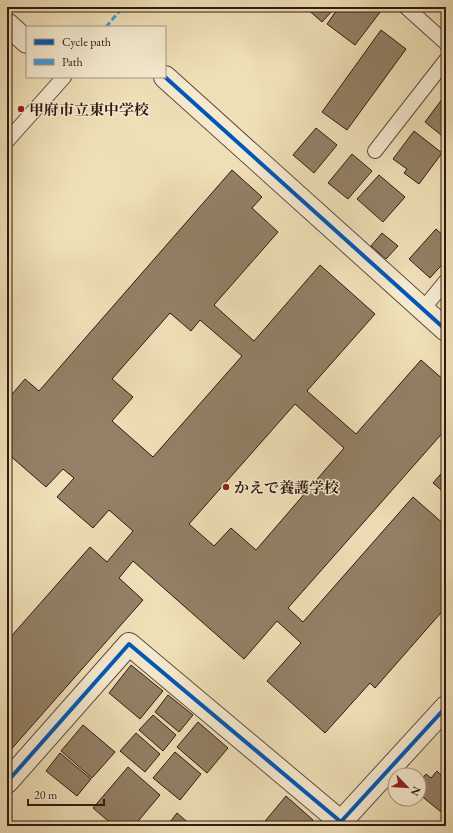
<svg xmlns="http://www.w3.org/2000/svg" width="453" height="833" font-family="'EB Garamond','Noto Serif JP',serif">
<rect width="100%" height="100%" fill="#efdfb7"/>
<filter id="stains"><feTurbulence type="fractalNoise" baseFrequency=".005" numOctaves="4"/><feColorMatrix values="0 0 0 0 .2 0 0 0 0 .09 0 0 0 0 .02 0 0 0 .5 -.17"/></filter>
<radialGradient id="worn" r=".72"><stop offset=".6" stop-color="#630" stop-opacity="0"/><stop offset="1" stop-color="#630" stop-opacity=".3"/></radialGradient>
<g fill="#938066" stroke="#301a0f" fill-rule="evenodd">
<path d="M307,7H330L333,10L322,22L306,8Z"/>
<path d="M339,7H384L355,45L327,24Z"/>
<path d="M381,30L406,49L347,130L322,112Z"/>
<path d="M446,94V139L425,122Z"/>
<path d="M316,128L337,145L314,173L293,155Z"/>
<path d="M414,131L442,153L419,184L404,173L407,169L393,159Z"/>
<path d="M352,154L372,171L348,199L328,183Z"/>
<path d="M232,170L262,197L252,208L278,232L214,305L254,341L320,265L375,314L307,391L356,434L421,360L446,382V429L288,608L303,622L413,497L446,526V607L375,688L370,683L325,733L267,681L301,643L277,621L244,659L133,561L119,578L143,600L7,754V641L90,547L107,562L133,531L109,510L93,528L57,497L74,478L63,469L46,487L7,453V400L25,379L39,391ZM170,313L191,331L200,320L242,356L153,457L112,421L133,397L112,379ZM295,404L344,448L256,550L231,528L214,546L189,524Z"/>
<path d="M379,175L405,197L383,222L357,199Z"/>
<path d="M436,229L446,238V260L430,278L409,259Z"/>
<path d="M382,233L398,246L386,259L371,246Z"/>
<path d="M446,468V494L433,483Z"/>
<path d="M131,665L163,691L140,719L109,693Z"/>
<path d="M168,695L193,715L179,732L155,712Z"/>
<path d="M153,715L176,735L163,751L139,730Z"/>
<path d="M198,722L228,748L207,773L177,747Z"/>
<path d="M83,725L115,752L92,778L61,751Z"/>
<path d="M136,733L160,754L145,772L120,751Z"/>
<path d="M175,752L201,774L180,800L153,778Z"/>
<path d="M60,753L91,779L77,796L46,771Z"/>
<path d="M128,767L160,795L134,826H114L93,808Z"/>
<path d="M445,770L446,772V816L419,794V782L426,774L431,778L437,771L441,775Z"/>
<path d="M286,796L313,820L308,826H261Z"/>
<path d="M177,813L192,826H167Z"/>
</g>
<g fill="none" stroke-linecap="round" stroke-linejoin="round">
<g stroke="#604b39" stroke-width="16">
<g id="lane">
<path d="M406,7L446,43"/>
<path d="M7,141L64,77"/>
<path d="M375,151L446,60"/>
<path d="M423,309L446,281"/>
</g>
</g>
<g stroke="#604b39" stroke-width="24">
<g id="street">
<path d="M7,24L27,42"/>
<path d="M165,77L446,330"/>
<path d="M7,782L129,644L341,822"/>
<path d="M337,826L446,707"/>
</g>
</g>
<use href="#lane" stroke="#f5ead0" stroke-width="14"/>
<use href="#street" stroke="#f5ead0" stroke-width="22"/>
<path stroke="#3e9bde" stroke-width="3" stroke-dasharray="6 3" stroke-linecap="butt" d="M106,27L123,7"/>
<g stroke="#f5ead0" stroke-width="6">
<g id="cycleway">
<path d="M165,77L446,330"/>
<path d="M7,782L129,644L341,822"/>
<path d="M337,826L446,707"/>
</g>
</g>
<use href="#cycleway" stroke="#0057b8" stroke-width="4"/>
</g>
<g fill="#8f2418" stroke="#f5ead0" stroke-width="1.5">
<circle cx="21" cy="109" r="4"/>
<circle cx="226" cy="487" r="4"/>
</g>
<g text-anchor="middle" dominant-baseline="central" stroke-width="3" stroke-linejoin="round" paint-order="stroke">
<g font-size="15" font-weight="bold" fill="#301a0f" stroke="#f5ead0" text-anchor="start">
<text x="29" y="109">甲府市立東中学校</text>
<text x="234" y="487">かえで養護学校</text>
</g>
</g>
<rect width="453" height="833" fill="none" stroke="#efdfb7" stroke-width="24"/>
<rect x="8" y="8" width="437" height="817" fill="none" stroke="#301a0f" stroke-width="2"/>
<rect x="12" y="12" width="429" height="809" fill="none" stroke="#301a0f"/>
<rect x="26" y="26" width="140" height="52" fill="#f5ead0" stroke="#a69783"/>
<rect x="34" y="39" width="20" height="6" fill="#0057b8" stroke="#a69783"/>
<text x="62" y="46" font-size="12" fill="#301a0f">Cycle path</text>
<rect x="34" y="59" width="20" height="6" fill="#3e9bde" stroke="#a69783"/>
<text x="62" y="66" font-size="12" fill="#301a0f">Path</text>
<g transform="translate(407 787) rotate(115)"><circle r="19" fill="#f5ead0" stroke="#a69783"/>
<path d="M0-3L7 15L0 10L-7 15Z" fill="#8f2418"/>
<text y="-6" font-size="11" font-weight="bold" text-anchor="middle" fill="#301a0f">N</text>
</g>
<path d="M28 799v6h76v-6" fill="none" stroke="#301a0f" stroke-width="2"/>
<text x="34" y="799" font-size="12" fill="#301a0f" stroke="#f5ead0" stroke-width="3" paint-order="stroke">20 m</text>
<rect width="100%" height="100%" filter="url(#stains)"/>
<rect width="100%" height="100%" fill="url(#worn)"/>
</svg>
